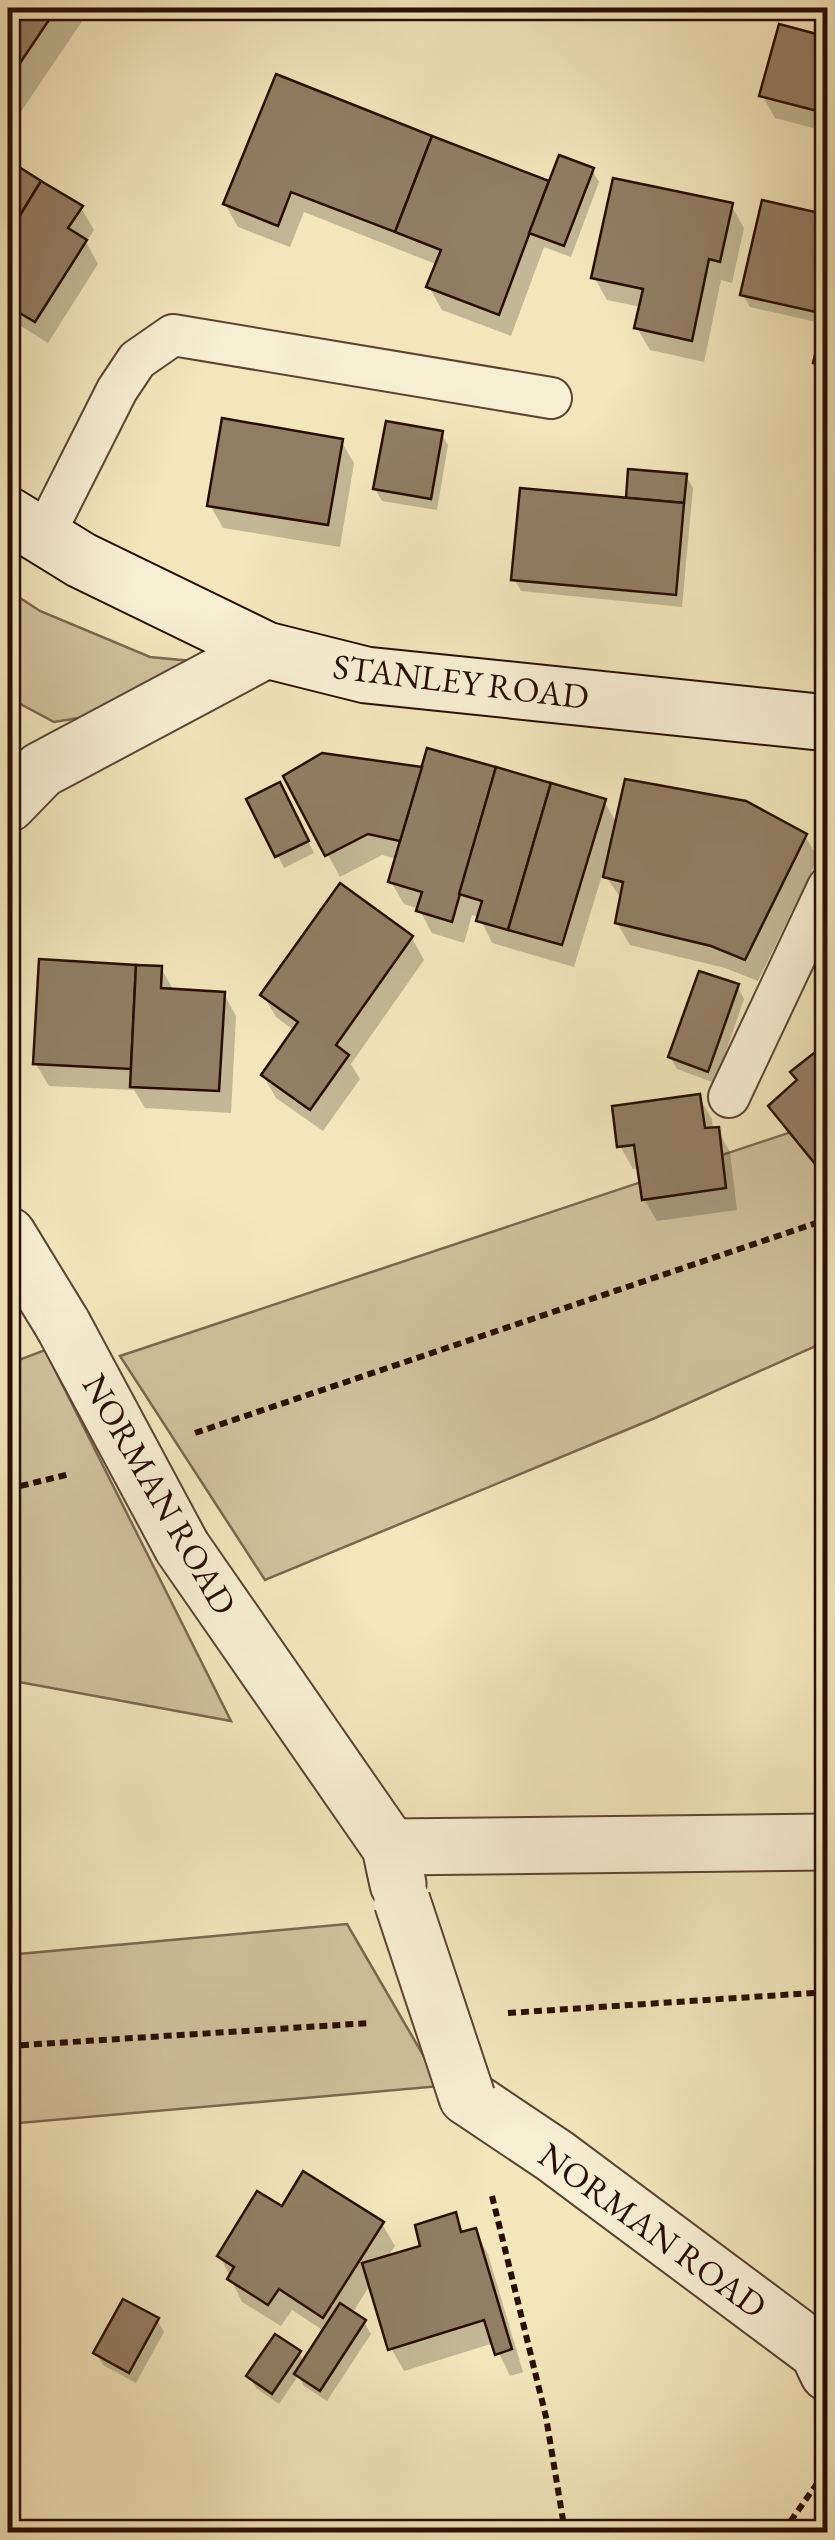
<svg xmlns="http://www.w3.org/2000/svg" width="835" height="2540" font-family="'EB Garamond',serif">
<rect width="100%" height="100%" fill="#f3e6bb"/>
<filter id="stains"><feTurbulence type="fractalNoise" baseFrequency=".002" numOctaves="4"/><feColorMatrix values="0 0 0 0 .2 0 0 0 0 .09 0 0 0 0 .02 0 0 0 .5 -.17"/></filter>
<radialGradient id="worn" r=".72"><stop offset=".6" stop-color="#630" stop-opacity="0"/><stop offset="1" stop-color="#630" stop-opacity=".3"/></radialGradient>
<g fill="#d1c19c" stroke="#7d6750" stroke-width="2.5">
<path d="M8,590L40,611L150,657L192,661L123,711L54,722L15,701L8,688Z"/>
<path d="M827,1120V1341L655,1418L265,1580L120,1356Z"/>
<path d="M45,1350L231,1721L8,1680V1364Z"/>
<path d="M347,1924L441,2086L8,2124V1955Z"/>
</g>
<g fill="#0003">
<path d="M8,8H91L16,119L8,113Z"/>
<path d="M828,39V132L775,118L762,95Z"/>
<path d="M277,77L547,183L592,170L599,182L571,257L544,247L511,336L442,310L429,287L438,265L304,212L290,247L238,227L225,204Z"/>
<path d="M8,163L81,208L94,230L86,242L98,264L48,343L8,318Z"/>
<path d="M731,205L744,228L732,283L721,280L704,362L650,350L637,328L641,307L607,300L594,277Z"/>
<path d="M828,218V376L823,375L816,363L825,324L750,307L743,295Z"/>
<path d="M441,433L448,445L437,510L382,501L375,489Z"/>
<path d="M341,441L354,463L340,547L223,528L210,505Z"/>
<path d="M686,476L693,488L682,607L521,591L514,579Z"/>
<path d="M286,777L604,801L617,824L805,836L818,858L758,981L725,968L630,945L617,923L622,900L603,872L574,967L492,943L480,918L472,915L464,943L432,933L419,909L404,904L391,882L397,859L382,855L340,877Z"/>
<path d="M286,797L314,853L284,868L250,800Z"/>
<path d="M412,938L424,960L351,1064L360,1079L323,1131L276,1098L263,1075L295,1031L276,1017L263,995Z"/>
<path d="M161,968L174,991L224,994L236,1016L231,1113L145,1108L134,1090L49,1086L36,1064Z"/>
<path d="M737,986L744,999L715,1083L677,1069L670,1057Z"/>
<path d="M828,1045V1182L784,1128L771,1106L799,1082Z"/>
<path d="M699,1097L712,1119L713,1130L717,1129L730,1152L737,1210L657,1221L644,1199L640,1168L633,1169L620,1146Z"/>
<path d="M283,2210L382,2224L395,2246L387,2258L423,2248L455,2215L465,2234L475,2231L488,2254L523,2372L510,2376L494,2343L404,2371L391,2348L371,2283L352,2314L364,2322L371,2334L327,2401L304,2386L298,2376L279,2404L256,2388L249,2376L299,2353L304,2362L324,2331L292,2310L281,2326L242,2302L220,2256Z"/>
<path d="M157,2320L164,2332L136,2383L103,2365L96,2353Z"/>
</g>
<g fill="#927e63" stroke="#290d04" stroke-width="2.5">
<path d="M8,8H57L8,81Z"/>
<path d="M779,24L828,37V86L821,112L759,96Z"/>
<path d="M276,74L432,136L395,232L291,192L278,226L223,204Z"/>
<path d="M432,136L549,181L499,315L426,287L441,250L395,232Z"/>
<path d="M559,155L594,168L564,246L529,233Z"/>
<path d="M8,160L41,181L8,235Z"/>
<path d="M613,178L733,203L720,262L709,259L692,341L634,328L643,289L591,278Z"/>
<path d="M41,181L83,206L68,228L87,240L35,322L8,306V235Z"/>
<path d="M762,200L828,215V366L813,363L825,314L740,295Z"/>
<path d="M222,418L343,439L328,525L207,506Z"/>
<path d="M386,421L443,431L431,499L373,489Z"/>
<path d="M628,469L687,474L684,503L626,498Z"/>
<path d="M520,488L684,503L676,595L511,580Z"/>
<path d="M427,748L496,767L452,922L416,911L422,892L388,882Z"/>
<path d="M322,753L422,767L400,841L368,834L325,856L283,776Z"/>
<path d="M496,767L551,783L508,930L476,921L482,901L459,894Z"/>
<path d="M625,779L746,801L807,834L745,960L711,946L615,923L623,882L603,877Z"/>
<path d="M280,782L309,841L275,857L246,799Z"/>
<path d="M551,783L606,799L562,945L508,930Z"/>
<path d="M340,883L413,936L336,1045L349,1055L310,1110L261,1075L298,1022L260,995Z"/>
<path d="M39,959L136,965L131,1069L33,1064Z"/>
<path d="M136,965L162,966L161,988L225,992L219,1091L130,1087Z"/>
<path d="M699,971L739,984L708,1072L668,1057Z"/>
<path d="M828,1042V1155L816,1165L768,1106L797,1080L790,1072Z"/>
<path d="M700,1094L705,1128L719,1127L726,1188L642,1200L634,1145L617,1147L612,1106Z"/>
<path d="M303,2171L384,2222L323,2318L279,2289L268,2305L227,2279L234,2267L217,2256L257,2191L282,2206Z"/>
<path d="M456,2212L461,2232L476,2228L512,2349L495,2355L484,2320L388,2350L362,2263L420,2246L415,2225Z"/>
<path d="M123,2299L159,2318L129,2373L93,2353Z"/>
<path d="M340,2303L366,2320L320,2391L294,2374Z"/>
<path d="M275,2334L301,2351L272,2394L246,2376Z"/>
</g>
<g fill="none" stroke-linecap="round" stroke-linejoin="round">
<g stroke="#5c4332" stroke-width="44">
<g id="lane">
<path d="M43,537L117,390L137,360L173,335L551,398"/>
<path d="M729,1097L828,887"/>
</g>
</g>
<g stroke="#5c4332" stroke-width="59">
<g id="street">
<path d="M8,804L41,770L266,650"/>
<path d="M8,1235L63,1325"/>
<path d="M182,1547L390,1847L398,1884"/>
<path d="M390,1847L828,1842"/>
<path d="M467,2097L555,2156L818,2352L828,2373"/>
</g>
</g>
<g stroke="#290d04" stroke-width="59">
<path id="secondary" d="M8,515L81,560L266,650L366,675L828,723"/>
</g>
<g stroke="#290d04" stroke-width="6" stroke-dasharray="8 5" stroke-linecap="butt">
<path d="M195,1433L828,1219"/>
<path d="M8,1489L70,1474"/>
<path d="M508,2013L828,1992"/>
<path d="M8,2046L370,2023"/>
<path d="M492,2196L546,2417L565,2532"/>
<path d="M783,2532L828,2468"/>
</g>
<use href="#lane" stroke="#f7efd3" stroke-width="40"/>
<use href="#street" stroke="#f7efd3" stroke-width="55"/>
<use href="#secondary" stroke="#f7efd3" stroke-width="55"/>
<g stroke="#5c4332" stroke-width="59" stroke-linecap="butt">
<g id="street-bridge">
<path d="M63,1325L182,1547"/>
<path d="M402,1901L467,2097"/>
</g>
</g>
<use href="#street-bridge" stroke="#f7efd3" stroke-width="55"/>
</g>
<g text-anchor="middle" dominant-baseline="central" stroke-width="10" stroke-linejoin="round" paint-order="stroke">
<g font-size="35" fill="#290d04" stroke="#f7efd3">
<text transform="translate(461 681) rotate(7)">STANLEY ROAD</text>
<text transform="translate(160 1494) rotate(60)">NORMAN ROAD</text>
<text transform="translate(653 2230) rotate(36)">NORMAN ROAD</text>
</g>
</g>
<rect width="835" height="2540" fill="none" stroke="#f3e6bb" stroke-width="40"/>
<rect x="10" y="10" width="815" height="2520" fill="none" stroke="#290d04" stroke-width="5"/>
<rect x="20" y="20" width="795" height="2500" fill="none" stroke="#290d04" stroke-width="2.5"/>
<rect width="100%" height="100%" filter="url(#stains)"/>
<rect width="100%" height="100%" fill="url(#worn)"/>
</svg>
